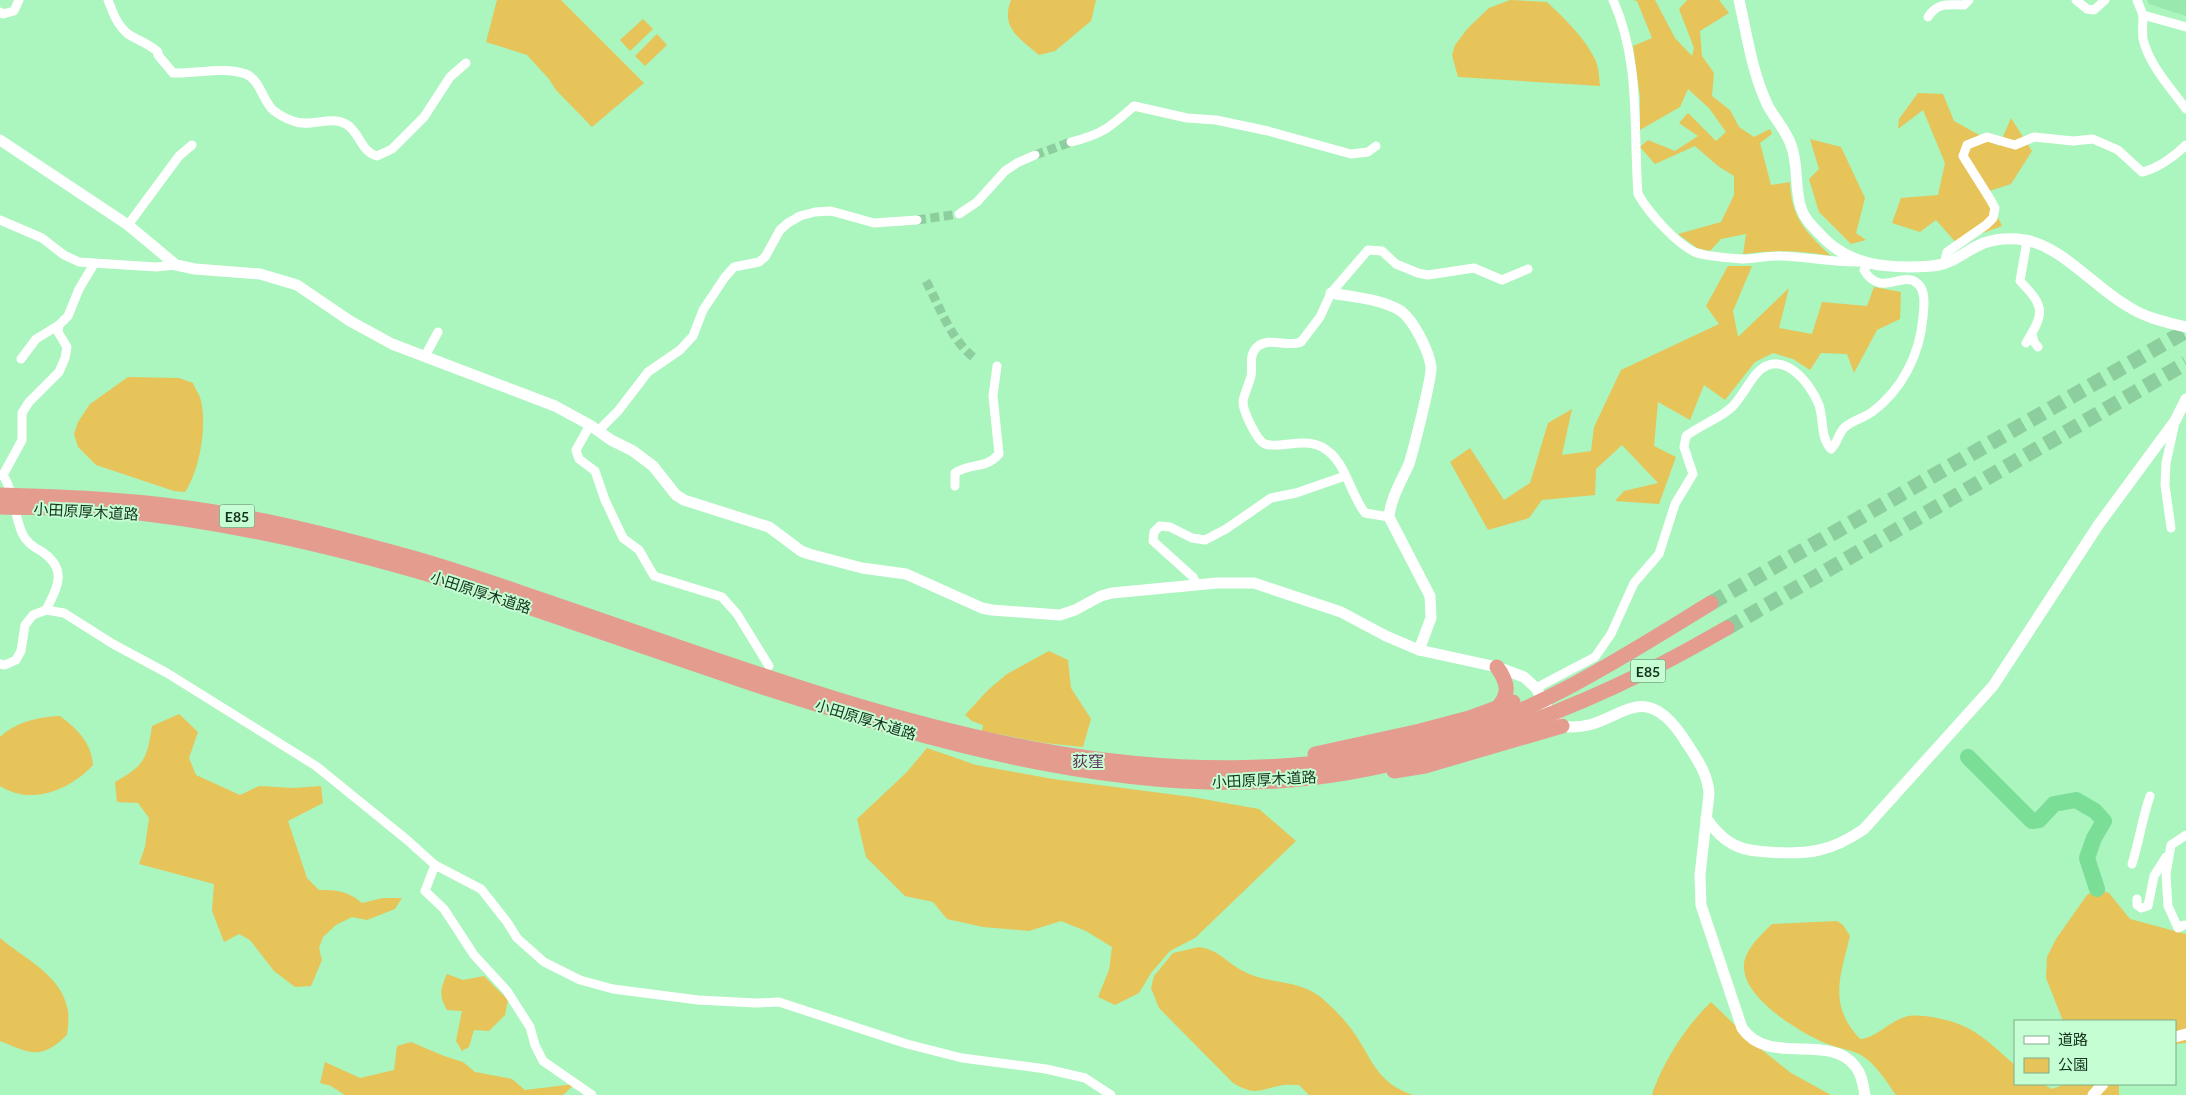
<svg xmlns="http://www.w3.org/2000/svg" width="2186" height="1095" font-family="Lato,'Noto Sans JP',sans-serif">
<rect width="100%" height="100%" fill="#abf5be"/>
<path fill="#99e8ae" d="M2147,0H2186V16L2149,4Z"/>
<g fill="#e6c459">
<path d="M497,0H561L644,83L592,127L556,90L549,79L527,55L486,42Z"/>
<path d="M1011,0H1096L1091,21L1055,51L1039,55C1020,39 1000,28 1011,0Z"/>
<path d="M1510,0L1547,2C1564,18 1584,37 1595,59C1599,67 1599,78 1600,86L1458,77L1452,55L1455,45L1468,28L1489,8Z"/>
<path d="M1633,0H1655L1675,38L1692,56L1694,48L1679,9L1687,0H1719L1729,13L1700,31L1702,56L1714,73L1712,96L1730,110L1739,127L1754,137L1770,129L1772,134L1760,143L1771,185L1790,182C1791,218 1806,232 1831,256C1801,250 1773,250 1743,254L1746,234L1721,239L1710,251L1697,248L1678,234L1721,222L1734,195V176L1718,166L1695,146L1655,164L1640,147L1648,140L1675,151L1698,136L1679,123L1688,113L1716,141L1726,132L1709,108L1688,89L1680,107L1640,130V97L1633,46L1652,38L1637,1Z"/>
<path d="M643,19L653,29L630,51L620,40Z"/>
<path d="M657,34L667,45L645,66L635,56Z"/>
<path d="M1918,93L1943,94L1954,121L1999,146L2011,118L2032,151L2011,184L1986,192L2002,226L1980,234L1959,246L1936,220L1920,232L1892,223L1901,198L1938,195L1945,163L1923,110L1898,129L1899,119Z"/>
<path d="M1810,139L1841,147L1865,198L1856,233L1866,240L1851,244L1819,212L1809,179L1819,169Z"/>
<path d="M1728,266H1752L1733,311L1738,337L1789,288L1779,328L1812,334L1822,302L1867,306L1874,287L1901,292L1900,319L1877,330L1854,373L1847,354L1821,353L1810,370L1793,359L1773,353L1755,362L1725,400L1704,385L1690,420L1658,402L1654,446L1676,457L1659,504L1615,501L1624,491L1658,483L1622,445L1596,469L1595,495L1542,500L1529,518L1488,530L1450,462L1470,448L1504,500L1530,483L1548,423L1572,409L1562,455L1591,451L1594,427L1621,370L1719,324L1706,306Z"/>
<path d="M128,377L179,378L193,383C195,389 200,395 201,401C207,426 200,470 185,492L174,491L96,465L78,447L74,434L78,422L90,404Z"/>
<path d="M1049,651L1068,660L1071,688L1091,719L1083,747L1045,743L982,731L983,725L972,721L965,715L988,690L1007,674Z"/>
<path d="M179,714L198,732L189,758L196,775L240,795L259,786L293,788L321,786L323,803L288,821L307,878L319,890C337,890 348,891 362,903L383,898H402L395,909L367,920L352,917L336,925L323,937L319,948L322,960L311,986L295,987L274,971L250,940L239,934L224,942L212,911L214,884L139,864L145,847L149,818L138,803L117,802L115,782C145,765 147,759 152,726Z"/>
<path d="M60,716C77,729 91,742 93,765C70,790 31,806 0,786V737C16,722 38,717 60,716Z"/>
<path d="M927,748L976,765L1053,779L1192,797L1259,809L1296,841L1195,938L1170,951L1151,973L1139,993L1115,1005L1098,997L1109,970L1112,947L1086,931L1061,921L1029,931L983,927L947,919L933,902L905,896L866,857L857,819L907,772Z"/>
<path d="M2097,889L2109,893L2130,919L2186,934V1043L2175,1044V1021H2063L2046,978L2047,957L2056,939L2087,895Z"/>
<path d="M1837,921L1843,925L1850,936C1840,977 1828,1005 1860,1039C1876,1038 1890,1021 1905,1017C1913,1014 1924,1016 1932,1017C1973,1024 1985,1039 2015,1065V1084H2043L2052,1089L2066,1084H2119V1095H1896C1886,1081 1876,1064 1861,1055C1850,1049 1836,1048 1825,1043C1799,1032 1745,999 1744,968C1743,951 1760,936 1772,924Z"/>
<path d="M0,938C26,960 62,975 68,1011C69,1018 68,1027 67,1035C41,1060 32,1054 0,1041Z"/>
<path d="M1199,947C1220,950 1226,963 1245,972C1271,985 1300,979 1323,999C1333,1008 1345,1020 1352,1030C1373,1059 1375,1082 1413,1095H1309L1299,1085C1292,1085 1285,1084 1278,1086C1257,1091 1254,1095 1233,1083L1159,1008L1151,988L1154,976L1173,953Z"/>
<path d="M447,974L463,980L484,976L508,1000L505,1015L489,1031L474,1030L469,1047L462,1051L456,1041L462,1011L447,1010C439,996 440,989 447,974Z"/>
<path d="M1711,1002L1757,1046L1791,1073L1831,1095H1652C1662,1063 1687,1025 1711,1002Z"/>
<path d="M411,1042L444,1056L463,1062L475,1072L512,1079L525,1090L575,1084L563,1095H345L331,1086L320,1083L325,1062L360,1078L394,1070L397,1046Z"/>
</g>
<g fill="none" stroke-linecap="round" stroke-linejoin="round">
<path stroke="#7ade97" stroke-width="16" d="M1968,757L2032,821L2039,820L2054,804L2076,800L2095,811L2104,821L2094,838L2087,858L2097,889"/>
<g stroke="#8dce9e" stroke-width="9" stroke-dasharray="9 4.5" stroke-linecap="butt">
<path d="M1035,155L1071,142"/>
<path d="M917,220L959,214"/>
<path d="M926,281C940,307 950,338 973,357"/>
</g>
<g stroke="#8dce9e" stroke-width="15" stroke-dasharray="15 8" stroke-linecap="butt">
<path d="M1711,603L2186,331"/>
<path d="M1727,628L2186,363"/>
</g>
<g stroke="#fff" stroke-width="9">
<path d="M108,0C113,13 117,25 128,34C138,41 147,42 158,52V55L173,73C196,74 224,66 246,74C260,80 263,101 273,110C278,114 287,119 293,121C310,128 330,115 346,124C360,132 360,151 377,156L392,149L424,117L450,77L466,63"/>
<path d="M1613,0C1641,62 1633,128 1638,194C1648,212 1677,245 1697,253C1710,257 1729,258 1743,259C1756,259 1769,255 1781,256C1809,257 1835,263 1862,262"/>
<path d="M2076,0L2087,9L2094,10L2105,0"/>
<path d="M2137,0L2143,15L2186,27"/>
<path d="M0,12L3,14L14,11L19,0"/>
<path d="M2143,15C2143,23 2142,31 2143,39C2149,65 2171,88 2186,109"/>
<path d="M1928,17C1937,2 1949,5 1964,5L1969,0"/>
<path d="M1071,142C1103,134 1110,127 1134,106L1187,118L1216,120L1268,131L1351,154L1368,152L1376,146"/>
<path d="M959,214L977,202L1005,171L1017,163L1035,155"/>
<path d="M0,220L42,238L64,255L79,262L156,267L176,265"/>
<path d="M128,225L179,156L192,145"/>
<path d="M1944,264L1947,252L1986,225L1993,218L1995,208L1990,199L1963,156L1967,145L1987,137L2015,145L2034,137L2073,141L2093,139L2118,150L2142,172C2157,169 2175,156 2186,145"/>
<path d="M2032,334L2034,342L2038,347"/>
<path d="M2026,343C2045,312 2045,307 2020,281L2027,241"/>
<path d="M425,356L438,332"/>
<path d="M21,359L36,339L59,325"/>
<path d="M590,425L576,450L579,459L595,471L605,500L623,538L639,550L654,576L722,597L737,614L769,666"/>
<path d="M598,431L618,411L648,372L680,350L693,336L703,310L725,277L734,267L759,262L765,257L780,230L788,223L800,216L815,212L831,211L874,223L917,220"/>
<path d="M955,486V473C971,462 985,470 999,454L993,396L997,366"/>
<path d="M1389,517L1365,513C1349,492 1346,460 1322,447C1303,437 1279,449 1265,444C1257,441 1243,411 1243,402C1244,393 1249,385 1251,376C1253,366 1248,356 1257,347C1269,336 1287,348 1301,342L1320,317L1331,293L1368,250L1382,251L1396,264L1418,273L1428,275L1474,268L1502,280L1528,269"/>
<path d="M2171,528L2165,485L2166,463L2175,422"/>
<path d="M1197,585L1193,577L1153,541L1154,532L1160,526L1170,527L1192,538L1205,540L1226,529L1271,498L1296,493L1345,476"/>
<path d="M46,610C58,586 68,569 41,551C33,547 26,542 22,533C14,514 14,492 3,475L22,440V413L29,402L59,372L65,358L67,347L58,332L59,325L68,316L79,289L94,264"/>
<path d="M0,664L5,665L16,660L21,651L25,625L33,615L46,610L64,613L113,644L167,673L316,766L406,839L435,865L481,889L507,922L517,938L544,962L580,980L613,989L698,1000L756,1003L779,1002L907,1044L962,1058L1046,1069L1085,1078L1111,1095"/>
<path d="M1536,688L1595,657L1611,634L1634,583L1659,554L1675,504L1693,474L1684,447L1686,436C1699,426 1722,417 1732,407C1742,397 1748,383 1757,373C1781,347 1810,382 1819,405C1824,420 1820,437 1831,449C1838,443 1838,433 1845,427C1853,420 1864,418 1872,412C1902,390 1920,354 1923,317C1924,307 1926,291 1918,284C1903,269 1881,299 1864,270L1867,264"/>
<path d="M2132,864C2139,842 2142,819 2150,796"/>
<path d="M435,865L425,891L444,909L474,955L507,991L530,1027L535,1045L543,1061L592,1095"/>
<path d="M2137,899V905L2141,908L2148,906L2154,876L2166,857"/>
<path d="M2184,925L2178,928L2168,906L2166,874L2171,845L2186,835"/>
</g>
<g stroke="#fff" stroke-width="11">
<path d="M1739,0C1747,35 1752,73 1768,106C1775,119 1786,130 1791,145C1799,165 1794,187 1801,208C1804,218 1811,225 1818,232C1848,267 1889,269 1932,266C1952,265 1966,250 1984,243C1996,239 2012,238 2025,240C2062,246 2096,289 2129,307C2146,318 2166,322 2186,327"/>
<path d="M0,140L128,225L176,265L195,269L260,274L297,285L350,321L392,344L555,406L590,425L611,440L633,451L653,466L676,495L684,500L769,527L801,551L809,554L862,568L906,574L982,608L992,610L1060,615L1075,610L1101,596L1112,593L1217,583H1254L1341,612L1386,636L1419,650L1497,667L1524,677L1536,688L1547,707"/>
<path d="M1331,293C1353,297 1382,299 1401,311C1414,321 1429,351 1431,367C1432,378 1413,451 1409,464C1401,482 1391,497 1389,517L1430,596L1431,618L1419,650"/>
<path d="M1558,722L1562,726C1616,736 1639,667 1686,742C1697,759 1708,774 1709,794L1700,875L1701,905L1742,1028C1769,1067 1828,1032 1855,1066C1862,1074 1863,1085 1865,1095"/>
<path d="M1706,818C1713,828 1720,837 1731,843C1742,850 1755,851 1768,852C1807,855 1831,852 1864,829L1993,686L2099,524L2175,421L2186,399"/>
<path d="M2175,1037L2186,1034"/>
<path d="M2093,1095L2103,1084"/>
</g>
<g stroke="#e49c8f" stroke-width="15">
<path d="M0,495C72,497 143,500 214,512C279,522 343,539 406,556C458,570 509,589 560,606C845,703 1134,823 1439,740C1538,713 1624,656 1711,603"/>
<path d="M0,507C36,508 73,507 110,510C231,521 349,550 464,585C561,618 657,652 753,684C918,738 1103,792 1278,781C1400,773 1536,726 1645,672C1673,659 1700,643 1727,628"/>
<path d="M1496,709C1511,694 1508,683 1497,667"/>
<path d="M1315,754L1420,731L1469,718L1513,702"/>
<path d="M1394,771L1425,766L1562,726"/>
</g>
</g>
<g text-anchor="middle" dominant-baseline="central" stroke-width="4" stroke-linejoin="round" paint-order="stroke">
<g fill="#c4fed2" stroke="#4a7054" stroke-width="1">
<rect x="219.5" y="504.5" width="35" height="23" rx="4"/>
<rect x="1630.5" y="659.5" width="35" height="23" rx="4"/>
</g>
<g font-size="14" font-weight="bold" fill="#15331e">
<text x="237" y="516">E85</text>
<text x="1648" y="671">E85</text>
</g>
<g font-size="15" fill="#15331e" stroke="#c4fed2">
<text transform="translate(86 511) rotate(3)">小田原厚木道路</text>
<text transform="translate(481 592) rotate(18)">小田原厚木道路</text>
<text transform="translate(866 719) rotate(17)">小田原厚木道路</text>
<text transform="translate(1264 779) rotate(-3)">小田原厚木道路</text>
</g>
<g font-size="16" fill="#632e5d" stroke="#c4fed2">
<text x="1088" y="760">荻窪</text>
</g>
</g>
<rect x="2014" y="1020" width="162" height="65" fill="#c4fed2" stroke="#7ead8a"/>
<rect x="2024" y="1036" width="25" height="8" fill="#ffffff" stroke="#7ead8a"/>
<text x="2058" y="1045" font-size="15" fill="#15331e">道路</text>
<rect x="2024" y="1058" width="25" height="15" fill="#e6c459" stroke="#7ead8a"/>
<text x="2058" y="1070" font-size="15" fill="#15331e">公園</text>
</svg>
